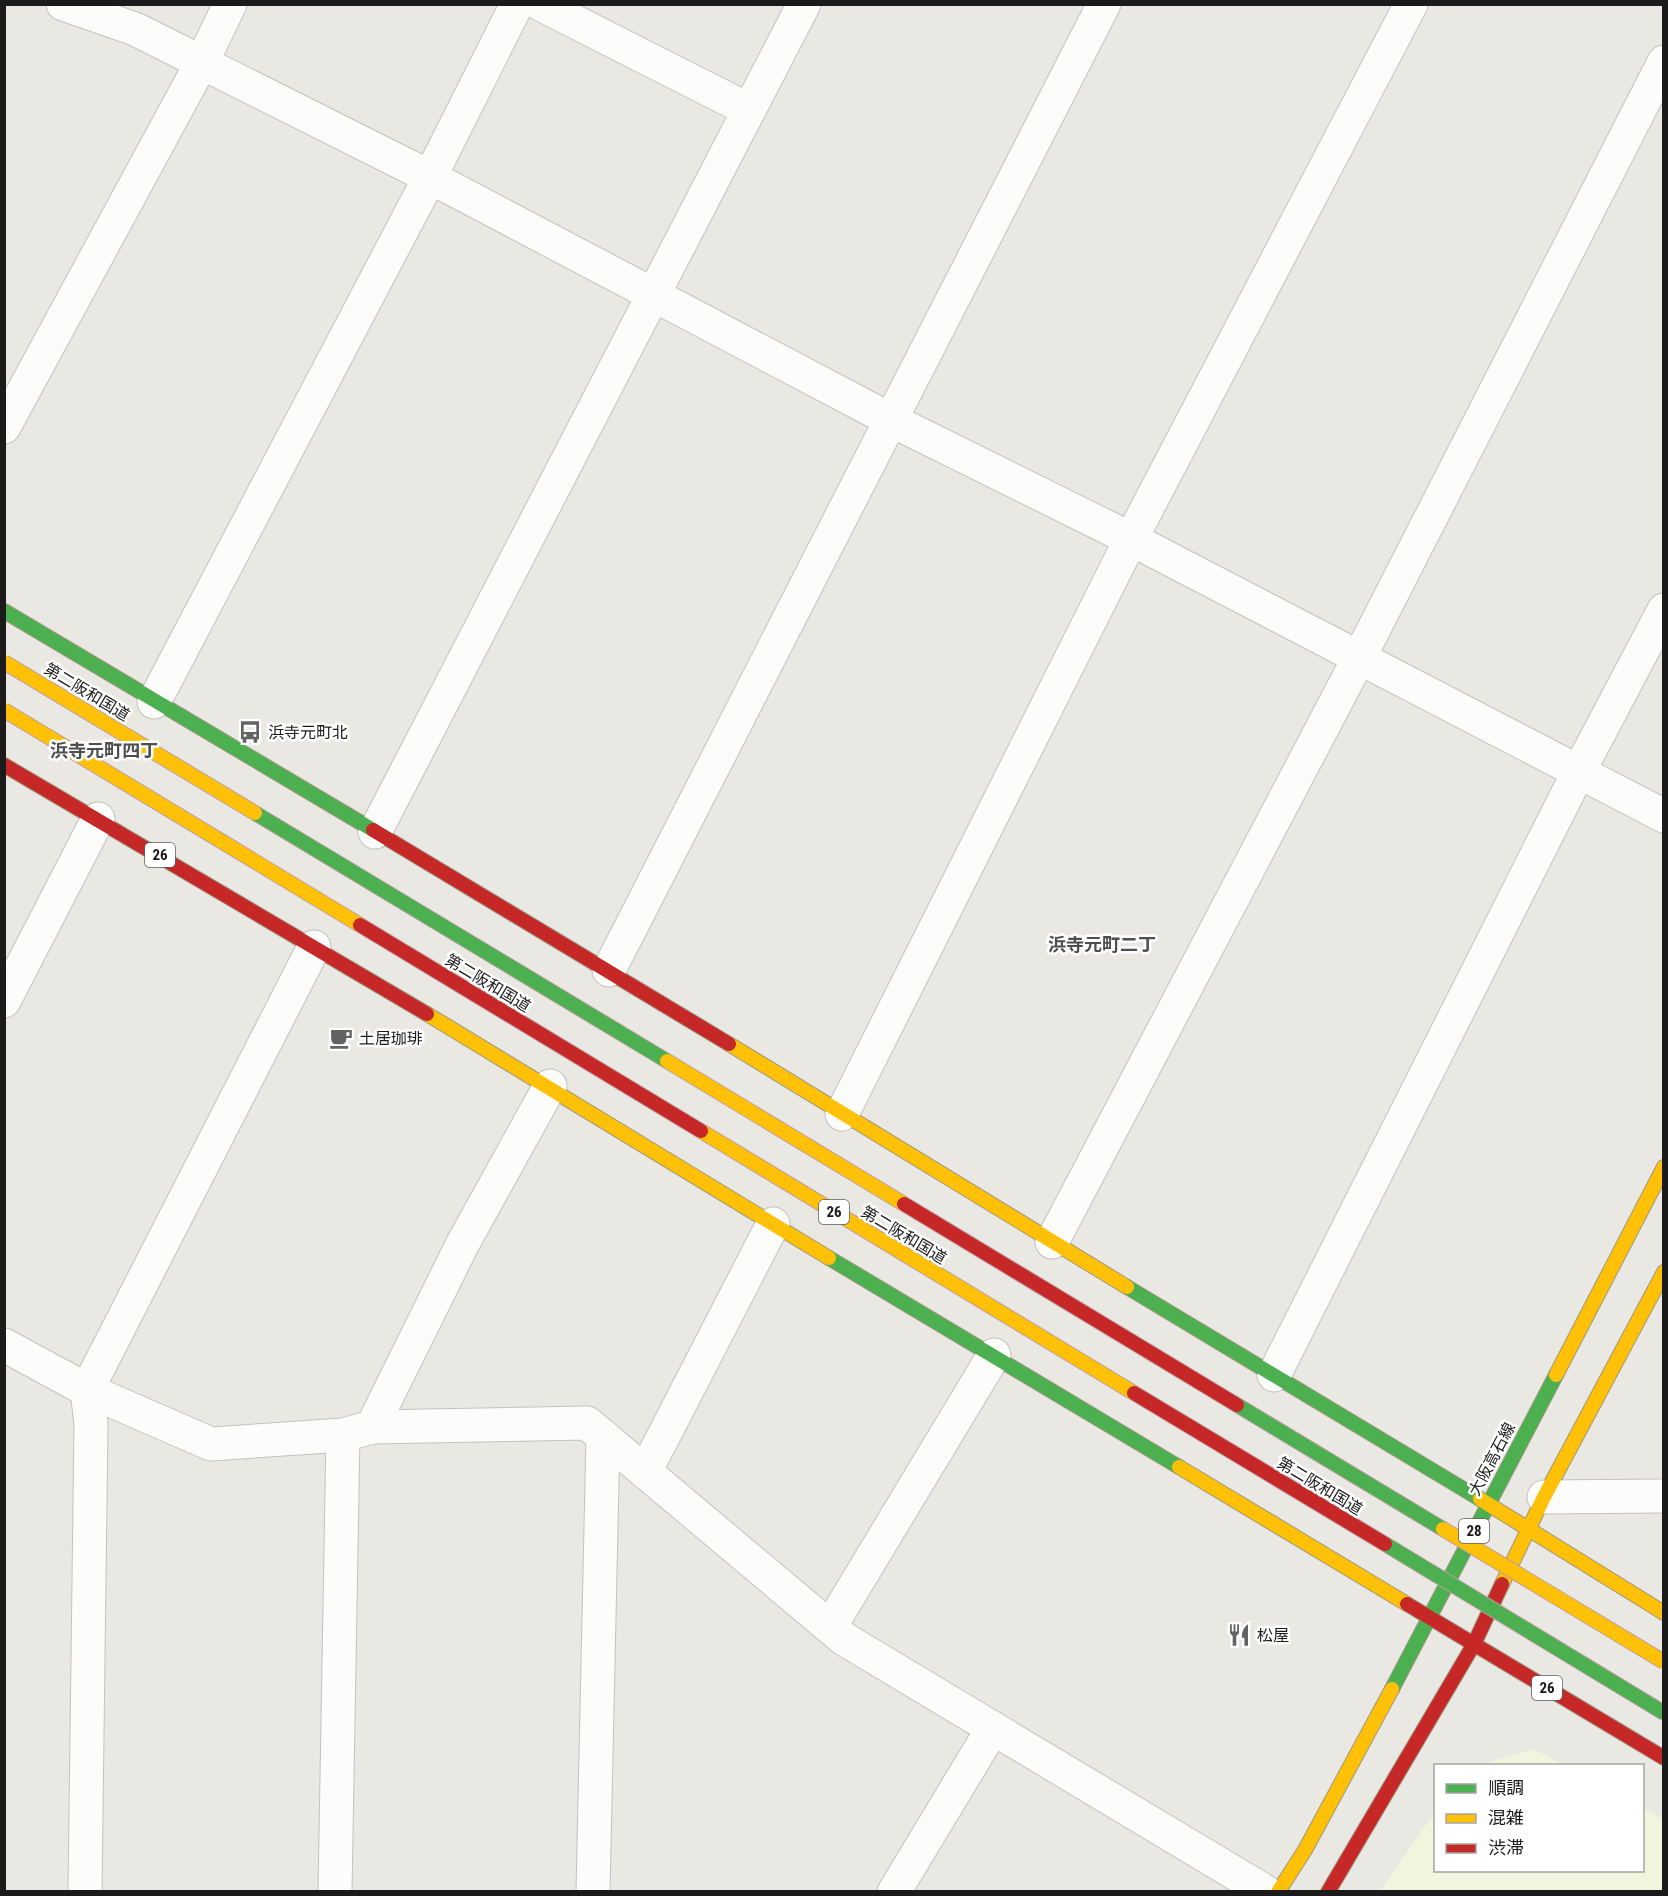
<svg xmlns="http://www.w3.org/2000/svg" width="1668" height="1896" font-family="'Roboto Condensed','Noto Sans JP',sans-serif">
<rect width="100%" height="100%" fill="#e9e8e3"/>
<g fill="#f2f4dd">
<path d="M1534,1749L1564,1765H1478Z"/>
<path d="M1643,1808L1663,1819V1891H1380L1435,1812L1436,1870H1642Z"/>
</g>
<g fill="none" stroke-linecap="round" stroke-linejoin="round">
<g stroke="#c2c2bf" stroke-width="35">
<g id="street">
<path d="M63,4L135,29L430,177L891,420L1131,539L1664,816"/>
<path d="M540,4L749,110"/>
<path d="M4,427L202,62L230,4"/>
<path d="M154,702L430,177L517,4"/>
<path d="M375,832L804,4"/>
<path d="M609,970L1104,4"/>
<path d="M4,1001L98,819"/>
<path d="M842,1114L1131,539L1411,4"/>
<path d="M1052,1242L1359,658L1664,62"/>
<path d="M4,1345L87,1390L211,1444L343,1435L372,1427L587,1423L844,1639L1266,1892"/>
<path d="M1274,1375L1578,773L1664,610"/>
<path d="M372,1427L462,1245L550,1086"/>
<path d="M645,1472L773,1224"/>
<path d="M1544,1497L1664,1496"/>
<path d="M830,1627L994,1355"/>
<path d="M85,1892L91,1424L87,1390L314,947"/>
<path d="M335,1892L343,1435"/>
<path d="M593,1892L603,1436"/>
<path d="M894,1892L993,1728"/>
</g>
</g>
<g stroke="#9e9781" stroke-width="16">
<g id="fast">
<path d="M4,611L373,830"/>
<path d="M829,1258L1179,1467"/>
<path d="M1127,1287L1480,1499"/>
<path d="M1392,1689L1556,1375"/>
</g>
</g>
<g stroke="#9e9781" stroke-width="16">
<g id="slow">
<path d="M427,1014L829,1258"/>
<path d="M729,1044L1127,1287"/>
<path d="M1556,1375L1664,1167"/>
<path d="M1179,1467L1407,1604"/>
<path d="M1480,1499L1664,1613"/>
<path d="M1502,1584L1544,1497L1664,1272"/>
<path d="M1278,1892L1305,1850L1392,1689"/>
</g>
</g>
<g stroke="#9e9781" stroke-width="16">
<g id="jam">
<path d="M4,765L427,1014"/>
<path d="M373,830L729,1044"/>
<path d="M1407,1604L1664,1758"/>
<path d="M1328,1892L1474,1644L1502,1584"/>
</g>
</g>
<use href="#street" stroke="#fcfcfb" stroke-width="33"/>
<use href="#fast" stroke="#4caf50" stroke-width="14"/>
<use href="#slow" stroke="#ffc107" stroke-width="14"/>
<use href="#jam" stroke="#c62828" stroke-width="14"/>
<g stroke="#bd9da3" stroke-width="16" stroke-linecap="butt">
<g id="fast-bridge">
<path d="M255,813L667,1061"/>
<path d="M1237,1405L1443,1529"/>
<path d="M1385,1544L1664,1713"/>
</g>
</g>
<g stroke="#bd9da3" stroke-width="16" stroke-linecap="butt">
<g id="slow-bridge">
<path d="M4,662L255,813"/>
<path d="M4,710L360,925"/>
<path d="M667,1061L904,1204"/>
<path d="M701,1131L1134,1393"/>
<path d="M1443,1529L1664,1662"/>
</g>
</g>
<g stroke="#bd9da3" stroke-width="16" stroke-linecap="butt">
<g id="jam-bridge">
<path d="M360,925L701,1131"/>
<path d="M904,1204L1237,1405"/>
<path d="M1134,1393L1385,1544"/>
</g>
</g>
<use href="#fast-bridge" stroke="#4caf50" stroke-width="14"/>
<use href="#slow-bridge" stroke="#ffc107" stroke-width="14"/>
<use href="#jam-bridge" stroke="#c62828" stroke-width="14"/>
</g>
<defs>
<g id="bus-bare" transform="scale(1.8)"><path d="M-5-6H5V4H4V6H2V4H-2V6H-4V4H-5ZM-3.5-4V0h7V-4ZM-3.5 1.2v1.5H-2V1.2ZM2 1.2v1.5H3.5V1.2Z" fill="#636361" stroke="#fff" stroke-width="2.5" paint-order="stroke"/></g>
<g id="cafe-bare" transform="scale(1.8)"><path d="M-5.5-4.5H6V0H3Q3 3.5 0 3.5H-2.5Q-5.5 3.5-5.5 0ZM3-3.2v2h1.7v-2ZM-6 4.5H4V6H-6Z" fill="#636361" stroke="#fff" stroke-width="2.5" paint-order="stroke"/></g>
<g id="restaurant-bare" transform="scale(1.8)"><path d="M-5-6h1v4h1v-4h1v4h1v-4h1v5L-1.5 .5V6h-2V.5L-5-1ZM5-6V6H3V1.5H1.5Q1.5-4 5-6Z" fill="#636361" stroke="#fff" stroke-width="2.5" paint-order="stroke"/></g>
</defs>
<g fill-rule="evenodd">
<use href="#bus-bare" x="250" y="732"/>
<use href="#cafe-bare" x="341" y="1038"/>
<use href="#restaurant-bare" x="1239" y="1635"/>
</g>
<g text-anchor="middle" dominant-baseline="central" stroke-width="5" stroke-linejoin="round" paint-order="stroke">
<g fill="#fff" stroke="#5f5f5f" stroke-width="1.5">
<rect x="145" y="843" width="30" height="24" rx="4.5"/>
<rect x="819" y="1200" width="30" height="24" rx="4.5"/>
<rect x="1459" y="1519" width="30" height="24" rx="4.5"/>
<rect x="1532" y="1676" width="30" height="24" rx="4.5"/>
</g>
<g font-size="15" font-weight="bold" fill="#1b1b1b">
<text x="160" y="855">26</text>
<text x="834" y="1212">26</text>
<text x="1474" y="1531">28</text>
<text x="1547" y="1688">26</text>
</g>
<g font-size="16" fill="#1b1b1b" stroke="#fff">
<text transform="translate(87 692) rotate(31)">第二阪和国道</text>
<text transform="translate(488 983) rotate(31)">第二阪和国道</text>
<text transform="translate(904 1235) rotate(31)">第二阪和国道</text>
<text transform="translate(1492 1459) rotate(-62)">大阪高石線</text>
<text transform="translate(1320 1486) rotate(31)">第二阪和国道</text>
</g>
<g font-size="16" fill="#1b1b1b" stroke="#fff" text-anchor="start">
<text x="268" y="732">浜寺元町北</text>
<text x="359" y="1038">土居珈琲</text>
<text x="1257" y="1635">松屋</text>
</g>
<g font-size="18" font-weight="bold" fill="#4e4e4e" stroke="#fff">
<text x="104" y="750">浜寺元町四丁</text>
<text x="1102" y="944">浜寺元町二丁</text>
</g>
</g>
<rect width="1668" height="1896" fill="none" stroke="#1b1b1b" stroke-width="12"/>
<rect x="1434" y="1764" width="210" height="108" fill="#ffffff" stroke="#a4a4a4" stroke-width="1.5"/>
<rect x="1446" y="1784" width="30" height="9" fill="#4caf50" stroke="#a4a4a4" stroke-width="1.5"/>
<text x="1488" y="1794" font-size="18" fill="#1b1b1b">順調</text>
<rect x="1446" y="1814" width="30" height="9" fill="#ffc107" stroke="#a4a4a4" stroke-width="1.5"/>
<text x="1488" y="1824" font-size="18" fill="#1b1b1b">混雑</text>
<rect x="1446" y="1844" width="30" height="9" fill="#c62828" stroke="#a4a4a4" stroke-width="1.5"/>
<text x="1488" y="1854" font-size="18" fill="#1b1b1b">渋滞</text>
</svg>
